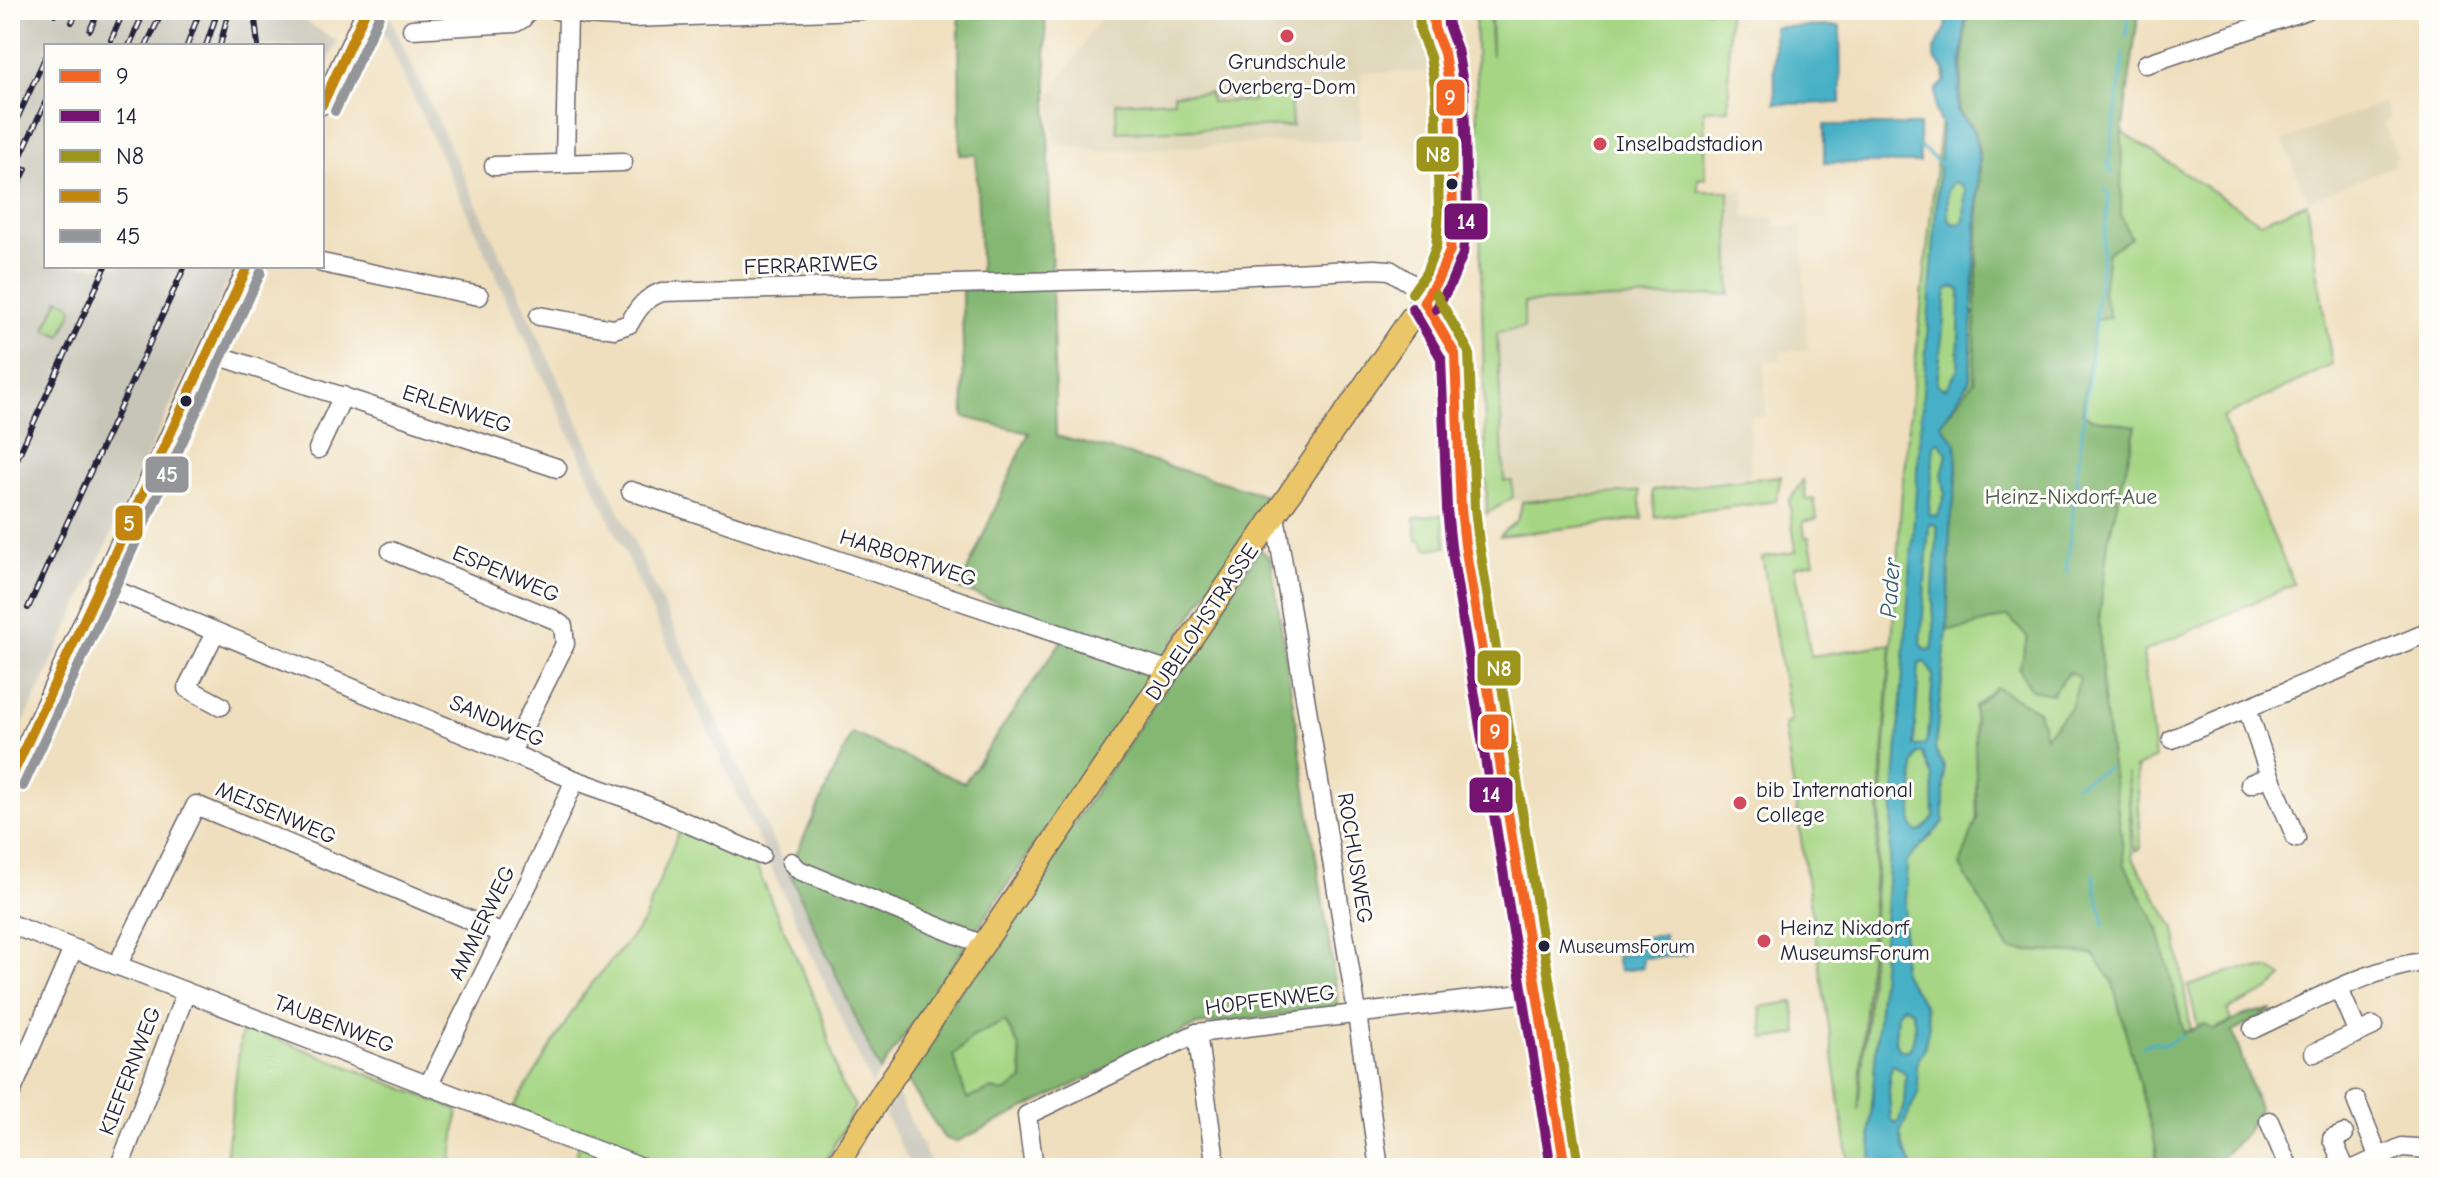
<svg xmlns="http://www.w3.org/2000/svg" width="2439" height="1178" font-family="'Comic Neue',sans-serif">
<rect width="100%" height="100%" fill="#fdfcf7"/>
<filter id="ink" filterUnits="userSpaceOnUse"><feTurbulence type="fractalNoise" baseFrequency=".0125" numOctaves="2"/><feDisplacementMap in="SourceGraphic" scale="16" xChannelSelector="R" yChannelSelector="G"/><feConvolveMatrix kernelMatrix="1 2 1 2 8 2 1 2 1" color-interpolation-filters="sRGB"/></filter>
<filter id="wash" filterUnits="userSpaceOnUse"><feTurbulence type="fractalNoise" baseFrequency=".006" numOctaves="4" result="noise"/><feDisplacementMap in="SourceGraphic" scale="32" xChannelSelector="R" yChannelSelector="G"/><feGaussianBlur stdDeviation="1.8" result="paint"/><feColorMatrix in="noise" values="0 0 0 0 0 0 0 0 0 0 0 0 0 0 0 0 0 1.4 0 .05"/><feComposite in="paint" operator="in"/></filter>
<g filter="url(#wash)">
<rect width="100%" height="100%" fill="#efdfbe"/>
<g fill="#ddd4b5">
<path d="M1296,10H1411L1418,14L1433,72H1361V139L1102,151L1055,144L1050,95L1103,15Z"/>
<path d="M2384,102L2391,119L2383,123L2397,156L2393,158L2395,165L2308,201L2283,140Z"/>
<path d="M1744,190L1745,218L1776,217L1775,226H1802L1807,350L1781,351V360L1765,362L1766,416L1750,417L1751,476L1506,502L1497,332L1524,328V303L1730,294L1729,191Z"/>
</g>
<g fill="#c7c5b8">
<path d="M10,10H287L337,41L322,76V46H46V266H235L10,753Z"/>
<path d="M387,11L880,1071L872,1085L380,25Z"/>
<path d="M897,1093L931,1164L924,1168H912L885,1115Z"/>
</g>
<g fill="#a6d684" stroke="#647c60" stroke-width="2">
<path d="M1475,10H1489L1492,56L1491,10H1728L1729,109L1704,110L1706,178L1698,179V191H1729L1730,294L1524,303V328L1497,332L1504,481H1512L1513,497L1487,514Z"/>
<path d="M1948,10H2137L2122,132L2260,222L2307,203L2332,365L2222,418L2294,584L2143,652L2155,758L2134,769H2137L2141,848L2135,851L2127,773L2132,857L2175,928L2212,1168H1858L1849,1164L1784,724L1791,722L1762,557L1796,552L1789,501L1803,480L1806,500L1814,499L1817,519L1803,522L1805,537H1809L1814,562L1795,566L1811,656L1891,644L1858,1110L1868,1005L1902,489L1943,98Z"/>
<path d="M1210,93L1211,102L1253,101V96L1290,95L1292,126L1117,132L1116,103L1174,100V94Z"/>
<path d="M59,299L70,304L73,310L61,336L45,329Z"/>
<path d="M1781,476L1776,501L1655,517L1652,490Z"/>
<path d="M1639,491L1642,519L1500,536C1511,519 1518,532 1522,502Z"/>
<path d="M1442,515L1446,547L1427,549L1422,539L1417,540L1414,518Z"/>
<path d="M679,831L755,864L823,1018L840,1083L855,1106L822,1168H576L579,1134L512,1110L584,993L643,923Z"/>
<path d="M2238,969H2271L2282,977L2269,990L2227,1010L2231,1021L2213,1030L2204,1024L2198,1027L2188,986Z"/>
<path d="M1793,1002L1798,1034L1765,1039L1760,1007Z"/>
<path d="M1005,1021L1019,1047L1023,1081L1004,1092L992,1089L966,1099L953,1056L972,1037Z"/>
<path d="M242,1025L458,1110L451,1168H225Z"/>
</g>
<g fill="#84b772" stroke="#536c56" stroke-width="2" fill-rule="evenodd">
<path d="M1967,10H2139L2122,133L2121,215L2131,238L2108,252L2103,293L2110,318L2095,320L2082,413L2091,418L2136,426L2108,541L2099,621L2103,697L2125,865L2159,930L2184,1033L2204,1024L2214,1030L2249,1013L2272,1010L2233,1032L2259,1109L2245,1134L2211,1168H2156V1148L2112,980L2093,954L2010,950L1960,866L1977,818L1974,707L1996,687L2038,711L2045,736L2071,707L2080,678L2069,672L2052,694L2031,690L2019,668L2028,638L2008,616L1963,629L1947,630L1950,529L1957,478L1956,444L1941,424L1974,381L1980,159L1975,131L1959,112Z"/>
<path d="M1045,15L1056,436L1141,458L1273,497L880,1071L786,865L793,861L852,733L964,783L1071,627L959,589L1029,433L964,417L962,290L981,289L976,155H960L959,17Z"/>
<path d="M1260,549L1271,559L1339,1008L1197,1025L956,1142L944,1138L903,1074ZM1005,1021L1019,1047L1023,1080L1004,1092L992,1089L967,1099L953,1056L972,1037Z"/>
</g>
<g fill="#47b0c6" stroke="#346980" stroke-width="2" fill-rule="evenodd">
<path d="M1947,10H1966L1957,112L1974,132L1979,159L1970,380L1941,424L1956,443L1957,478L1950,529L1947,630L1935,749L1944,766V822L1907,861L1902,972L1925,1006L1929,1024L1924,1050L1916,1064L1919,1091L1900,1133L1904,1150L1914,1168H1872L1870,1132L1942,127C1934,109 1934,110 1936,90L1945,81L1946,72L1934,58V50L1945,30ZM1952,183H1959L1965,189L1964,220L1960,224L1952,223L1948,218V192ZM1954,287L1960,290L1958,370L1945,389L1937,385L1947,290ZM1939,441L1947,454L1942,474L1945,493L1938,516L1929,515L1934,445ZM1929,524H1934L1937,527C1938,549 1933,570 1933,591C1932,611 1937,629 1932,649L1926,650L1921,644ZM1923,662L1927,664L1933,675L1928,737L1925,745L1914,746L1919,664ZM1918,753H1923L1933,778L1934,817L1922,831L1916,832L1912,825L1914,764ZM1903,1006L1912,1010C1916,1025 1916,1036 1909,1050H1900L1895,1042L1897,1013ZM1893,1064L1906,1074L1904,1104L1899,1121L1896,1123L1891,1119C1890,1102 1886,1079 1893,1064Z"/>
<path d="M1840,26L1841,103L1775,104L1774,27Z"/>
<path d="M1824,125H1919L1920,163H1824Z"/>
<path d="M1664,934L1665,944L1682,941L1685,955L1643,958V968L1619,971L1616,956L1639,952L1637,939Z"/>
</g>
<g fill="none" stroke-linecap="round" stroke-linejoin="round">
<g stroke="#47b0c6" stroke-width="3">
<path d="M2126,37L2129,10"/>
<path d="M1919,146L1941,164"/>
<path d="M2113,173L2108,167L2124,53"/>
<path d="M2066,572L2109,196L2105,189"/>
<path d="M2075,785L2108,768"/>
<path d="M2093,874L2104,925"/>
<path d="M2143,1046L2153,1042L2164,1045L2183,1035"/>
</g>
</g>
</g>
<g filter="url(#ink)">
<g fill="none" stroke-linecap="round" stroke-linejoin="round">
<g stroke="#6a6469" stroke-width="21">
<g id="minor">
<path d="M556,10L584,15L633,18L861,10"/>
<path d="M412,29L515,23L522,19L529,10"/>
<path d="M2146,64L2307,10"/>
<path d="M322,105L366,10"/>
<path d="M565,163L568,13"/>
<path d="M494,166L623,162"/>
<path d="M322,263L479,296"/>
<path d="M539,316L614,329L629,324C638,308 645,298 662,292L1212,277L1374,269L1390,270L1415,286L1455,354L1458,395L1461,509L1465,545L1565,1168"/>
<path d="M208,352L557,468"/>
<path d="M318,449L343,396"/>
<path d="M631,491L1170,671"/>
<path d="M1275,515L1355,1000L1379,1168"/>
<path d="M391,551L553,619L563,626L565,644L511,752"/>
<path d="M100,584L575,780L643,804L761,855"/>
<path d="M215,633L187,688L221,706"/>
<path d="M2247,708L2270,776L2296,838"/>
<path d="M2172,739L2429,632"/>
<path d="M10,780L248,266"/>
<path d="M2250,784L2270,776"/>
<path d="M791,862L799,870L983,945"/>
<path d="M10,924L642,1168"/>
<path d="M117,966L196,805L503,934"/>
<path d="M2339,989L2358,1033"/>
<path d="M2253,1029C2303,1006 2375,964 2429,962"/>
<path d="M1197,1033L1216,1168"/>
<path d="M2314,1053L2373,1026"/>
<path d="M428,1086L530,880L575,780"/>
<path d="M10,1095L73,949"/>
<path d="M2356,1100L2379,1158"/>
<path d="M2269,1121L2289,1168"/>
<path d="M2344,1134L2332,1139L2345,1168"/>
<path d="M119,1168L186,992"/>
<path d="M1034,1168L1027,1115L1197,1033L1537,992"/>
<path d="M2356,1168L2402,1147L2429,1149"/>
</g>
</g>
<g stroke="#6a6469" stroke-width="25">
<path id="major" d="M835,1168L883,1092L1275,515L1438,279L1450,250L1453,172L1450,91L1444,53L1434,28L1433,10"/>
</g>
<use href="#minor" stroke="#fff" stroke-width="18"/>
<use href="#major" stroke="#ebc669" stroke-width="22"/>
<g stroke="#22223b" stroke-width="6">
<g id="rail">
<path d="M254,10L258,46"/>
<path d="M55,14L57,10"/>
<path d="M72,22L78,10"/>
<path d="M90,30L99,10"/>
<path d="M111,40L124,10"/>
<path d="M129,46L145,10"/>
<path d="M146,46L163,10"/>
<path d="M187,46L200,10"/>
<path d="M206,46L218,10"/>
<path d="M220,46L229,10"/>
<path d="M10,134L46,56"/>
<path d="M10,179L46,101"/>
<path d="M10,203L26,169"/>
<path d="M10,474L106,266"/>
<path d="M28,608L185,266"/>
</g>
</g>
<use href="#rail" stroke="#fdfcf7" stroke-width="3" stroke-dasharray="9" stroke-linecap="butt"/>
<g stroke="#fdfcf7" stroke-width="16">
<g id="bus-1">
<path d="M1424,301L1455,354L1461,509L1465,545L1565,1168"/>
<path d="M1424,301L1438,279L1450,250L1453,214L1450,91L1444,53L1434,28L1433,10"/>
</g>
</g>
<g stroke="#fdfcf7" stroke-width="16">
<g id="bus-2">
<path d="M1412,308L1441,358L1447,509L1451,547L1551,1168"/>
<path d="M1436,309L1450,285L1463,254L1467,215L1464,89L1457,49L1448,25L1447,10"/>
</g>
</g>
<g stroke="#fdfcf7" stroke-width="16">
<g id="bus-3">
<path d="M1412,293L1426,273L1436,247L1439,214L1436,92L1430,57L1420,30L1419,11"/>
<path d="M1436,294L1469,352L1475,508L1479,543L1579,1166"/>
</g>
</g>
<g stroke="#fdfcf7" stroke-width="16">
<g id="bus-4">
<path d="M322,105L366,10"/>
<path d="M10,780L248,266"/>
</g>
</g>
<g stroke="#fdfcf7" stroke-width="16">
<g id="bus-5">
<path d="M335,111L379,16"/>
<path d="M23,786L261,272"/>
</g>
</g>
<use href="#bus-1" stroke="#f26522" stroke-width="10"/>
<use href="#bus-2" stroke="#751372" stroke-width="10"/>
<use href="#bus-3" stroke="#9c941b" stroke-width="10"/>
<use href="#bus-4" stroke="#c2850f" stroke-width="10"/>
<use href="#bus-5" stroke="#949599" stroke-width="10"/>
</g>
</g>
<g fill="#d1495b" stroke="#fdfcf7" stroke-width="3">
<circle cx="1287" cy="36" r="8"/>
<circle cx="1600" cy="144" r="8"/>
<circle cx="1740" cy="803" r="8"/>
<circle cx="1764" cy="941" r="8"/>
</g>
<g fill="#22223b" stroke="#fdfcf7" stroke-width="3">
<circle cx="1452" cy="184" r="7"/>
<circle cx="186" cy="401" r="7"/>
<circle cx="1544" cy="946" r="7"/>
</g>
<g text-anchor="middle" dominant-baseline="central" stroke-width="6" stroke-linejoin="round" paint-order="stroke">
<g font-size="20" fill="#22223b" stroke="#fdfcf7" text-anchor="start">
<text x="1559" y="946">MuseumsForum</text>
</g>
<g font-size="22" fill="#22223b" stroke="#fdfcf7" text-anchor="start">
<text x="1287" y="62" text-anchor="middle">Grundschule<tspan x="1287" dy="25">Overberg-Dom</tspan></text>
<text x="1616" y="144">Inselbadstadion</text>
<text x="1756" y="790">bib International<tspan x="1756" dy="25">College</tspan></text>
<text x="1780" y="928">Heinz Nixdorf<tspan x="1780" dy="25">MuseumsForum</tspan></text>
</g>
<g font-size="22" fill="#22223b" stroke="#fdfcf7">
<text transform="translate(811 265) rotate(-2)">FERRARIWEG</text>
<text transform="translate(457 409) rotate(18)">ERLENWEG</text>
<text transform="translate(908 558) rotate(18)">HARBORTWEG</text>
<text transform="translate(506 574) rotate(23)">ESPENWEG</text>
<text transform="translate(1202 622) rotate(-56)">DUBELOHSTRASSE</text>
<text transform="translate(497 721) rotate(23)">SANDWEG</text>
<text transform="translate(276 813) rotate(23)">MEISENWEG</text>
<text transform="translate(1355 858) rotate(81)">ROCHUSWEG</text>
<text transform="translate(482 923) rotate(-64)">AMMERWEG</text>
<text transform="translate(1270 1000) rotate(-7)">HOPFENWEG</text>
<text transform="translate(334 1024) rotate(21)">TAUBENWEG</text>
<text transform="translate(130 1071) rotate(-69)">KIEFERNWEG</text>
</g>
<g font-size="22" fill="#4a5851" stroke="#fdfcf7">
<text x="2071" y="497">Heinz-Nixdorf-Aue</text>
</g>
<g font-size="24" font-style="italic" fill="#315b73" stroke="#fdfcf7">
<text transform="translate(1890 588) rotate(-86)">Pader</text>
</g>
</g>
<g stroke="#fdfcf7" stroke-width="3">
<rect x="1435" y="78" width="31" height="39" rx="8" fill="#f26522"/>
<rect x="1415" y="135" width="45" height="38" rx="8" fill="#9c941b"/>
<rect x="1443" y="202" width="46" height="39" rx="8" fill="#751372"/>
<rect x="144" y="455" width="46" height="39" rx="8" fill="#949599"/>
<rect x="114" y="504" width="30" height="38" rx="8" fill="#c2850f"/>
<rect x="1476" y="649" width="46" height="38" rx="8" fill="#9c941b"/>
<rect x="1479" y="713" width="31" height="38" rx="8" fill="#f26522"/>
<rect x="1468" y="776" width="46" height="38" rx="8" fill="#751372"/>
</g>
<g font-size="22" text-anchor="middle" font-weight="bold" fill="#fff">
<text x="1450" y="105">9</text>
<text x="1438" y="162">N8</text>
<text x="1466" y="229">14</text>
<text x="167" y="482">45</text>
<text x="129" y="531">5</text>
<text x="1499" y="676">N8</text>
<text x="1495" y="739">9</text>
<text x="1491" y="802">14</text>
</g>
<rect width="2439" height="1178" fill="none" stroke="#fdfcf7" stroke-width="40"/>
<rect x="44" y="44" width="280" height="224" fill="#fdfcf7" stroke="#a5a5ac" stroke-width="2"/>
<rect x="60" y="70" width="40" height="12" fill="#f26522" stroke="#a5a5ac" stroke-width="2"/>
<text x="116" y="84" font-size="24" fill="#22223b">9</text>
<rect x="60" y="110" width="40" height="12" fill="#751372" stroke="#a5a5ac" stroke-width="2"/>
<text x="116" y="124" font-size="24" fill="#22223b">14</text>
<rect x="60" y="150" width="40" height="12" fill="#9c941b" stroke="#a5a5ac" stroke-width="2"/>
<text x="116" y="164" font-size="24" fill="#22223b">N8</text>
<rect x="60" y="190" width="40" height="12" fill="#c2850f" stroke="#a5a5ac" stroke-width="2"/>
<text x="116" y="204" font-size="24" fill="#22223b">5</text>
<rect x="60" y="230" width="40" height="12" fill="#949599" stroke="#a5a5ac" stroke-width="2"/>
<text x="116" y="244" font-size="24" fill="#22223b">45</text>
</svg>
